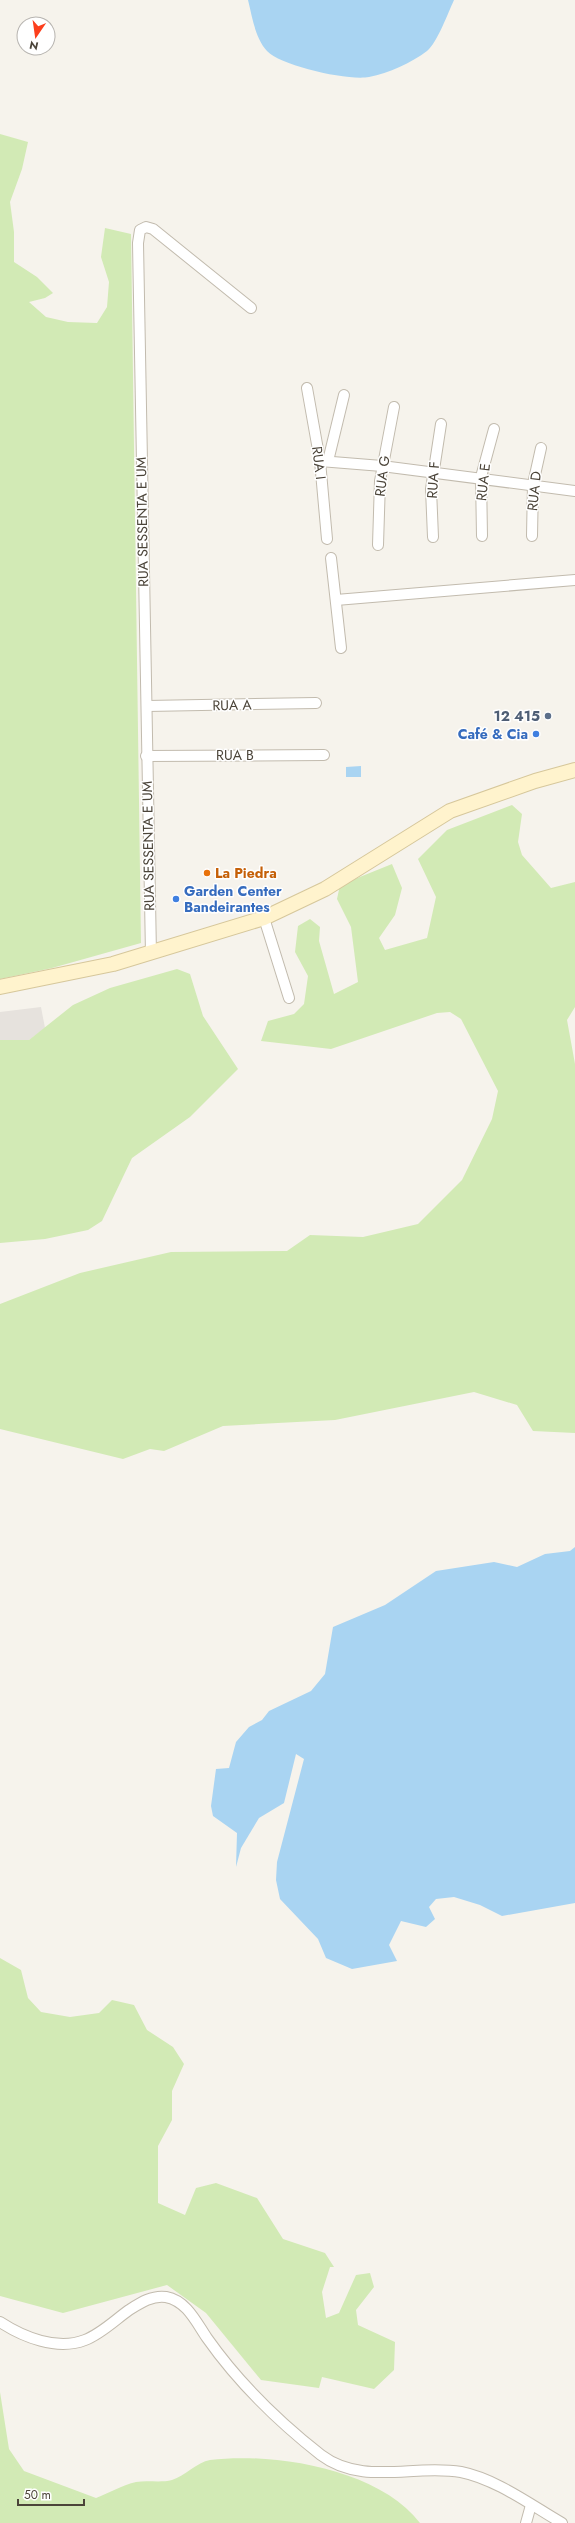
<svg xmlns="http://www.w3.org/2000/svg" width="575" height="2523" font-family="Jost,sans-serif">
<rect width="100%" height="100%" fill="#f6f3ec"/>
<path fill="#e6e2dd" d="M41,1007L45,1028L29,1040H0V1012Z"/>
<g fill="#d2eab5">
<path d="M0,134L28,142L22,169L10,202L14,232V262L37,277L53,293L45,298L29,302L46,317L68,322L97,323L107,307L109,282L101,257L105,228L131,234L141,943L52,968L0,979Z"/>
<path d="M512,805L522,814L518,842L522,855L551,888L575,882V1007L567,1020L575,1064V1433L533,1431L517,1405L474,1392L335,1420L223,1426L164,1451L150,1449L123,1459L0,1429V1304L80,1273L171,1252L287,1251L310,1235L363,1237L418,1224L462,1180L492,1119L498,1091L461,1019L450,1012L437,1013L331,1049L261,1041L268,1021L294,1014L304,1004L308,976L295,952L298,926L310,919L320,927L319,941L334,994L358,982L351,927L337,899L340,885L392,864L402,888L395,915L379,938L385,950L427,938L436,897L418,859L447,830Z"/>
<path d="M177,969L190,974L203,1016L238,1069L190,1117L132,1158L102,1221L88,1230L45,1239L0,1243V1040H29L73,1005L110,988Z"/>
<path d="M0,1958L21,1970L28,1998L41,2012L70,2017L99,2013L112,2000L134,2005L147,2030L173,2047L184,2064L172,2091V2120L158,2146V2203L185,2215L196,2188L216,2183L257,2198L283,2239L325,2253L334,2267H330L322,2292L326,2318L339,2313L356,2275L370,2273L374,2287L356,2310L358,2325L395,2342L394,2370L374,2389L322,2377L319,2388L261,2380L206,2313L167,2285L63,2313L0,2296Z"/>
<path d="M0,2392L9,2449L24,2471L96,2498C109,2493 123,2485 136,2482C147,2480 161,2483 172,2480C185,2476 197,2462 210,2460C273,2452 379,2469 420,2523H0Z"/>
</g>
<g fill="#a9d4f2">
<path d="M248,0H454C448,13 437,43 427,51C411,63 389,73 369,77C348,81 281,66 267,51C255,38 252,16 248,0Z"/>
<path d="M361,766V777H346V767Z"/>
<path d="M575,1547V1903L502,1916L480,1905L454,1897L436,1899L429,1907L435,1919L426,1927L401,1921L389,1945L397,1961L352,1969L326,1958L318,1939L280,1899L276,1880L277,1862L304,1759L296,1754L284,1803L259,1818L241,1848L236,1867L237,1833L213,1816L211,1806L216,1769L229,1768L236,1742L249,1727L262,1720L269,1711L311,1691L325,1674L333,1627L385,1605L436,1571L494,1562L517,1567L545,1554L570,1551Z"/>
</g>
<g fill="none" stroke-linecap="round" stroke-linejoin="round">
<g stroke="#c2bbae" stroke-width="12">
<g id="minor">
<path d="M307,388L320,461L327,539"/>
<path d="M320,461L382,466L575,491"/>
<path d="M328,461L344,395"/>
<path d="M482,536L481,477L494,429"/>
<path d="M532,536L533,484L541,448"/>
<path d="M433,537L431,489L441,424"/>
<path d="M378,545L380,481L394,407"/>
<path d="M331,558L341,648"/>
<path d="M336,600L575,580"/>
<path d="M147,706L316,703"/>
<path d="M146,756L324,755"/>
<path d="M264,918L289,998"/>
<path d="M151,954L138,243L140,230L146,227L153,229L251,308"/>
<path d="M0,2322C23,2337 57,2351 85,2340C101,2334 115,2320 129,2310C140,2303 152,2295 166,2297C187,2301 196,2322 207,2338C238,2382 279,2422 321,2455C362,2486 414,2464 461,2472C496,2479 531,2505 562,2523"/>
<path d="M526,2523L531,2505"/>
</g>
</g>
<g stroke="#d6c79b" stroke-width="16">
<path id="secondary" d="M0,987L113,964L264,918L325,889L450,811L535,781L575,770"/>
</g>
<use href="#minor" stroke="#fff" stroke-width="10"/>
<use href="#secondary" stroke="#fff3cd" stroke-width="14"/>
</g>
<circle fill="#5c6f8a" stroke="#fff" stroke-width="1.5" cx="548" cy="716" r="4"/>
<g fill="#3f7fe0" stroke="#fff" stroke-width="1.5">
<circle cx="536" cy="734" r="4"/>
<circle cx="176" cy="899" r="4"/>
</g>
<circle fill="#e8710a" stroke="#fff" stroke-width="1.5" cx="207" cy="873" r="4"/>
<g text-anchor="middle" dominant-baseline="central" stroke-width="3" stroke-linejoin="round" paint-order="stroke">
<g font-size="14" fill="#4b4439" stroke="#fff">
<text transform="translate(319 463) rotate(83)">RUA I</text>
<text transform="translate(382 476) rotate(-83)">RUA G</text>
<text transform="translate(433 480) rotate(-86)">RUA F</text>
<text transform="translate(483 482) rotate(-84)">RUA E</text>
<text transform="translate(534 491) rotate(-84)">RUA D</text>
<text transform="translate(142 522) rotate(-91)">RUA SESSENTA E UM</text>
<text transform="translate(232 705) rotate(-1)">RUA A</text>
<text x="235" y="755">RUA B</text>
<text transform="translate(148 846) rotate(-91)">RUA SESSENTA E UM</text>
</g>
<g font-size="14" font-weight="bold" fill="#4e5e75" stroke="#fff" text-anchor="end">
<text x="540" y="716">12 415</text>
</g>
<g font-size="14" font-weight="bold" fill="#366cbe" stroke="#fff" text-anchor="end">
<text x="528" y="734">Café &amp; Cia</text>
<text x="184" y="891" text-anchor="start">Garden Center<tspan x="184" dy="16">Bandeirantes</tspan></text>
</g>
<g font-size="14" font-weight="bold" fill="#c56008" stroke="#fff" text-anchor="start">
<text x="215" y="873">La Piedra</text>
</g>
</g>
<g transform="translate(36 36) rotate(193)"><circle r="19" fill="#ffffff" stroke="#b7b4b0"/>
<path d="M0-3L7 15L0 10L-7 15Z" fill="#fc3f1d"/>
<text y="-6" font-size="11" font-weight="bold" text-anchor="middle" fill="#4b4439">N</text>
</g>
<path d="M18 2499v6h66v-6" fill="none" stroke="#4b4439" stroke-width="2"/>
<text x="24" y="2499" font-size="12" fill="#4b4439" stroke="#ffffff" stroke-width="3" paint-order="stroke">50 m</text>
</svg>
